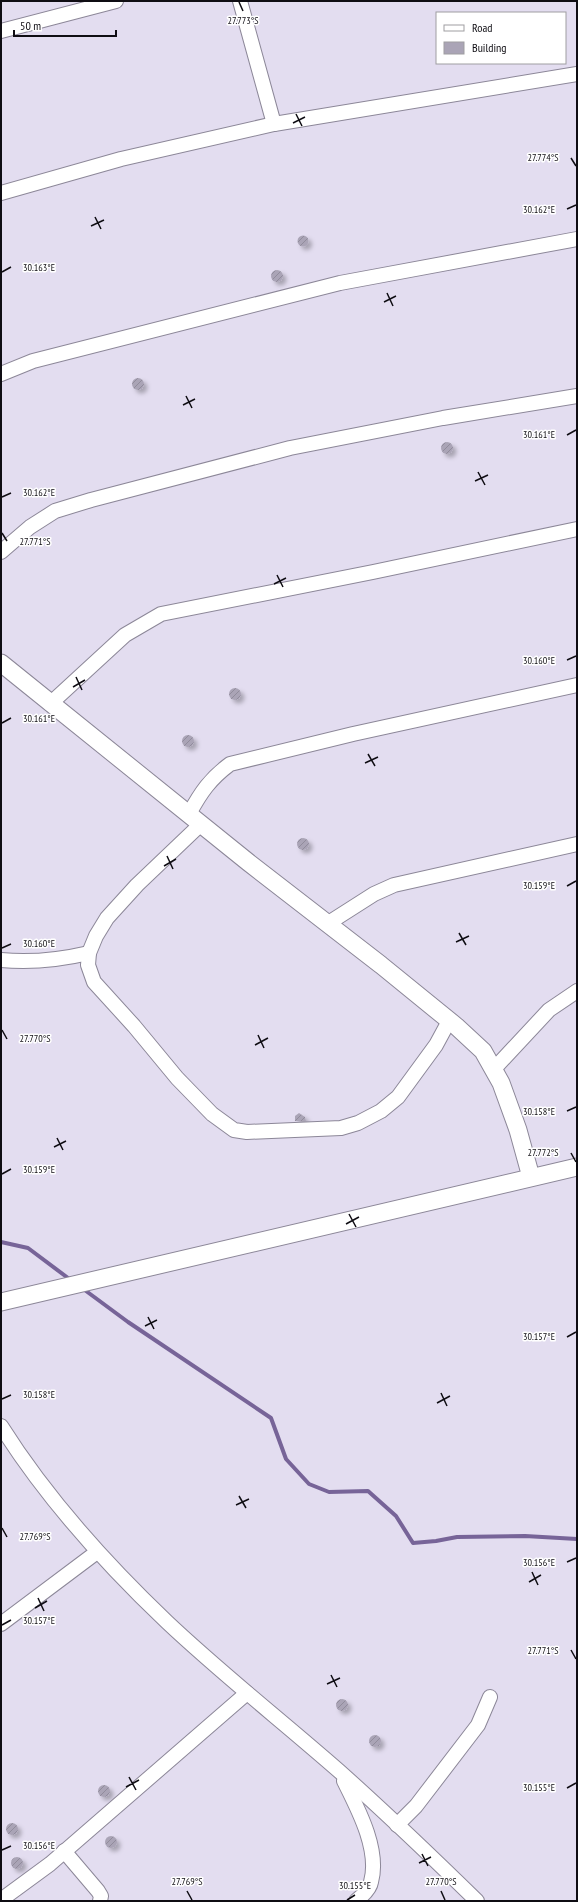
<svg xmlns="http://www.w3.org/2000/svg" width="578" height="1902" font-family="'PT Sans Narrow',sans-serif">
<defs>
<pattern id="building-hatch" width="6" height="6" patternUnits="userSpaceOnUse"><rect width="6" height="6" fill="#aaa4b6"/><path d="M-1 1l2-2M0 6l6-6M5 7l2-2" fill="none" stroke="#918c9c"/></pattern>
<filter id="shadow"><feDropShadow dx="3.5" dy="3.5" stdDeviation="2" flood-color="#0004"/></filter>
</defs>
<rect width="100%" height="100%" fill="#e3ddf0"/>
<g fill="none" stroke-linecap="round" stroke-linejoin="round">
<g stroke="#776498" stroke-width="4">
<path d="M1,1242L28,1248L72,1281"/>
<path d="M82,1288L128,1322L271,1418L286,1459L309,1484L329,1492L368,1491L396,1516L413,1543L436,1541L457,1537L525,1536L577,1539"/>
</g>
</g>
<g fill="url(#building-hatch)" filter="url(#shadow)">
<circle cx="303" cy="241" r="5.5"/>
<circle cx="277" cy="276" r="6"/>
<circle cx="138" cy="384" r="6"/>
<circle cx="447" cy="448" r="6"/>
<circle cx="235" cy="694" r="6"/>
<circle cx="188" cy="741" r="6"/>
<circle cx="303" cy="844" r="6"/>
<path d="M299,1113L305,1117L306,1121H295V1116Z"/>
<circle cx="342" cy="1705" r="6"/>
<circle cx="375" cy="1741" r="6"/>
<circle cx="104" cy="1791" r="6"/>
<circle cx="12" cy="1829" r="6"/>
<circle cx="111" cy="1842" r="6"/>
<circle cx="17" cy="1863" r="6"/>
</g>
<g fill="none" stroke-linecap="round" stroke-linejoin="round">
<g stroke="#8c8798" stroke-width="16">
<g id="minor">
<path d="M240,1L274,124"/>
<path d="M1,31L116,1"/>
<path d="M1,193L121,159L274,124L577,74"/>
<path d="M1,374L33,361L340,283L577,239"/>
<path d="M1,552L30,527L55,511L91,500L290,448L443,418L577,396"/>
<path d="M50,704L125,635L161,614L373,572L577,529"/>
<path d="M189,814C201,792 210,779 230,764L353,734L577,685"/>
<path d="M201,824L137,885L107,918L96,936L89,953L88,965L94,982L134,1026L177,1078L212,1114L234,1130L247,1132L341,1128L358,1123L381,1111L398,1097L436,1045L449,1021"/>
<path d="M327,924L374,894L394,885L577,844"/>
<path d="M1,960C31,963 59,960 89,953"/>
<path d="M494,1069L549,1010L577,991"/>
<path d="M1,1426C47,1499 105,1563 167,1622C222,1674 282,1721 339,1771C386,1813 432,1857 477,1901"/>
<path d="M1,1624L97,1552"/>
<path d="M344,1781C358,1809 380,1850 371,1882C370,1889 361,1897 356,1901"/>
<path d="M397,1825L416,1806L478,1725L490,1697"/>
<path d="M64,1851L98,1891L101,1896L100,1901"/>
<path d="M1,1900L50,1864L247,1693"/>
</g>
</g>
<g stroke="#8c8798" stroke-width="19">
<g id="tertiary">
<path d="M1,663L248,862L381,965L456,1026L483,1051L501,1083L518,1130L531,1177"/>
<path d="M1,1302L577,1167"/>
</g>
</g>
<use href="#minor" stroke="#fff" stroke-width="14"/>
<use href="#tertiary" stroke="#fff" stroke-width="17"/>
</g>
<path fill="none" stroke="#0f0d13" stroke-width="1.5" d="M239,2L243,11M296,114L302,126M293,123L305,117M571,158L576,166M567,209L576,205M95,217L101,229M91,226L104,220M2,272L11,267M387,293L393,306M384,302L396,296M186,396L192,408M183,405L195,399M567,435L576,430M478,472L485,485M475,481L488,475M2,497L11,493M2,533L7,541M277,575L283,587M274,584L286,578M567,660L576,656M76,677L82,690M73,687L85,680M2,723L11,718M368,754L375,766M365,763L378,757M167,856L173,869M164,866L176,859M567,886L576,881M459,933L466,945M456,942L469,936M2,948L11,944M2,1030L7,1039M258,1035L264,1048M255,1045L268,1038M567,1111L576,1107M57,1138L63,1150M54,1147L66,1141M571,1153L576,1162M2,1174L11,1169M349,1214L356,1227M346,1224L359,1217M148,1317L154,1329M145,1326L157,1320M567,1337L576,1332M441,1393L447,1406M2,1399L11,1395M437,1403L450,1396M239,1496L246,1508M236,1505L249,1499M2,1528L7,1537M567,1562L576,1558M532,1572L538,1585M529,1582L541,1575M38,1598L44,1611M35,1608L47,1601M2,1625L11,1620M571,1650L576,1659M331,1675L337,1687M327,1684L340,1678M129,1777L136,1790M126,1787L139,1780M567,1788L576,1783M2,1850L11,1846M422,1854L428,1866M419,1863L431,1857M187,1891L192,1900M441,1891L445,1900M347,1900L355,1895"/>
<g font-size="10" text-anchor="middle" fill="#0f0d13" stroke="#fff" stroke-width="3" stroke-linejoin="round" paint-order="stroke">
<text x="243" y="24">27.773°S</text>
<text x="543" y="161">27.774°S</text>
<text x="539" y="213">30.162°E</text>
<text x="39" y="271">30.163°E</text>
<text x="539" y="438">30.161°E</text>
<text x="39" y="496">30.162°E</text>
<text x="35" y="545">27.771°S</text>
<text x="539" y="664">30.160°E</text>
<text x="39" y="722">30.161°E</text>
<text x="539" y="889">30.159°E</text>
<text x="39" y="947">30.160°E</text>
<text x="35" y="1042">27.770°S</text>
<text x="539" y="1115">30.158°E</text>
<text x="543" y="1156">27.772°S</text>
<text x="39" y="1173">30.159°E</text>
<text x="539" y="1340">30.157°E</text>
<text x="39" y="1398">30.158°E</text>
<text x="35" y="1540">27.769°S</text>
<text x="539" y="1566">30.156°E</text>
<text x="39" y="1624">30.157°E</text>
<text x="543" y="1654">27.771°S</text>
<text x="539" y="1791">30.155°E</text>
<text x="39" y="1849">30.156°E</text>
<text x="187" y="1885">27.769°S</text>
<text x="441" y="1885">27.770°S</text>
<text x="355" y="1889">30.155°E</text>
</g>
<rect width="578" height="1902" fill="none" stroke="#0f0d13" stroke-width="4"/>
<rect x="436" y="12" width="130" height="52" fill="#ffffff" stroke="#9f9ea1"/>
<rect x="444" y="25" width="20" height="6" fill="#ffffff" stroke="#9f9ea1"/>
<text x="472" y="32" font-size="12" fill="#0f0d13">Road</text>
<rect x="444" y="42" width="20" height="12" fill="#aaa4b6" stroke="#9f9ea1"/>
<text x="472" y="52" font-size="12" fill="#0f0d13">Building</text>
<path d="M14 30v6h102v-6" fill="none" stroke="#0f0d13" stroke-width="2"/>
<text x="20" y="30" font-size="12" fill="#0f0d13" stroke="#ffffff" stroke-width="3" paint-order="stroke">50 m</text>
</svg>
